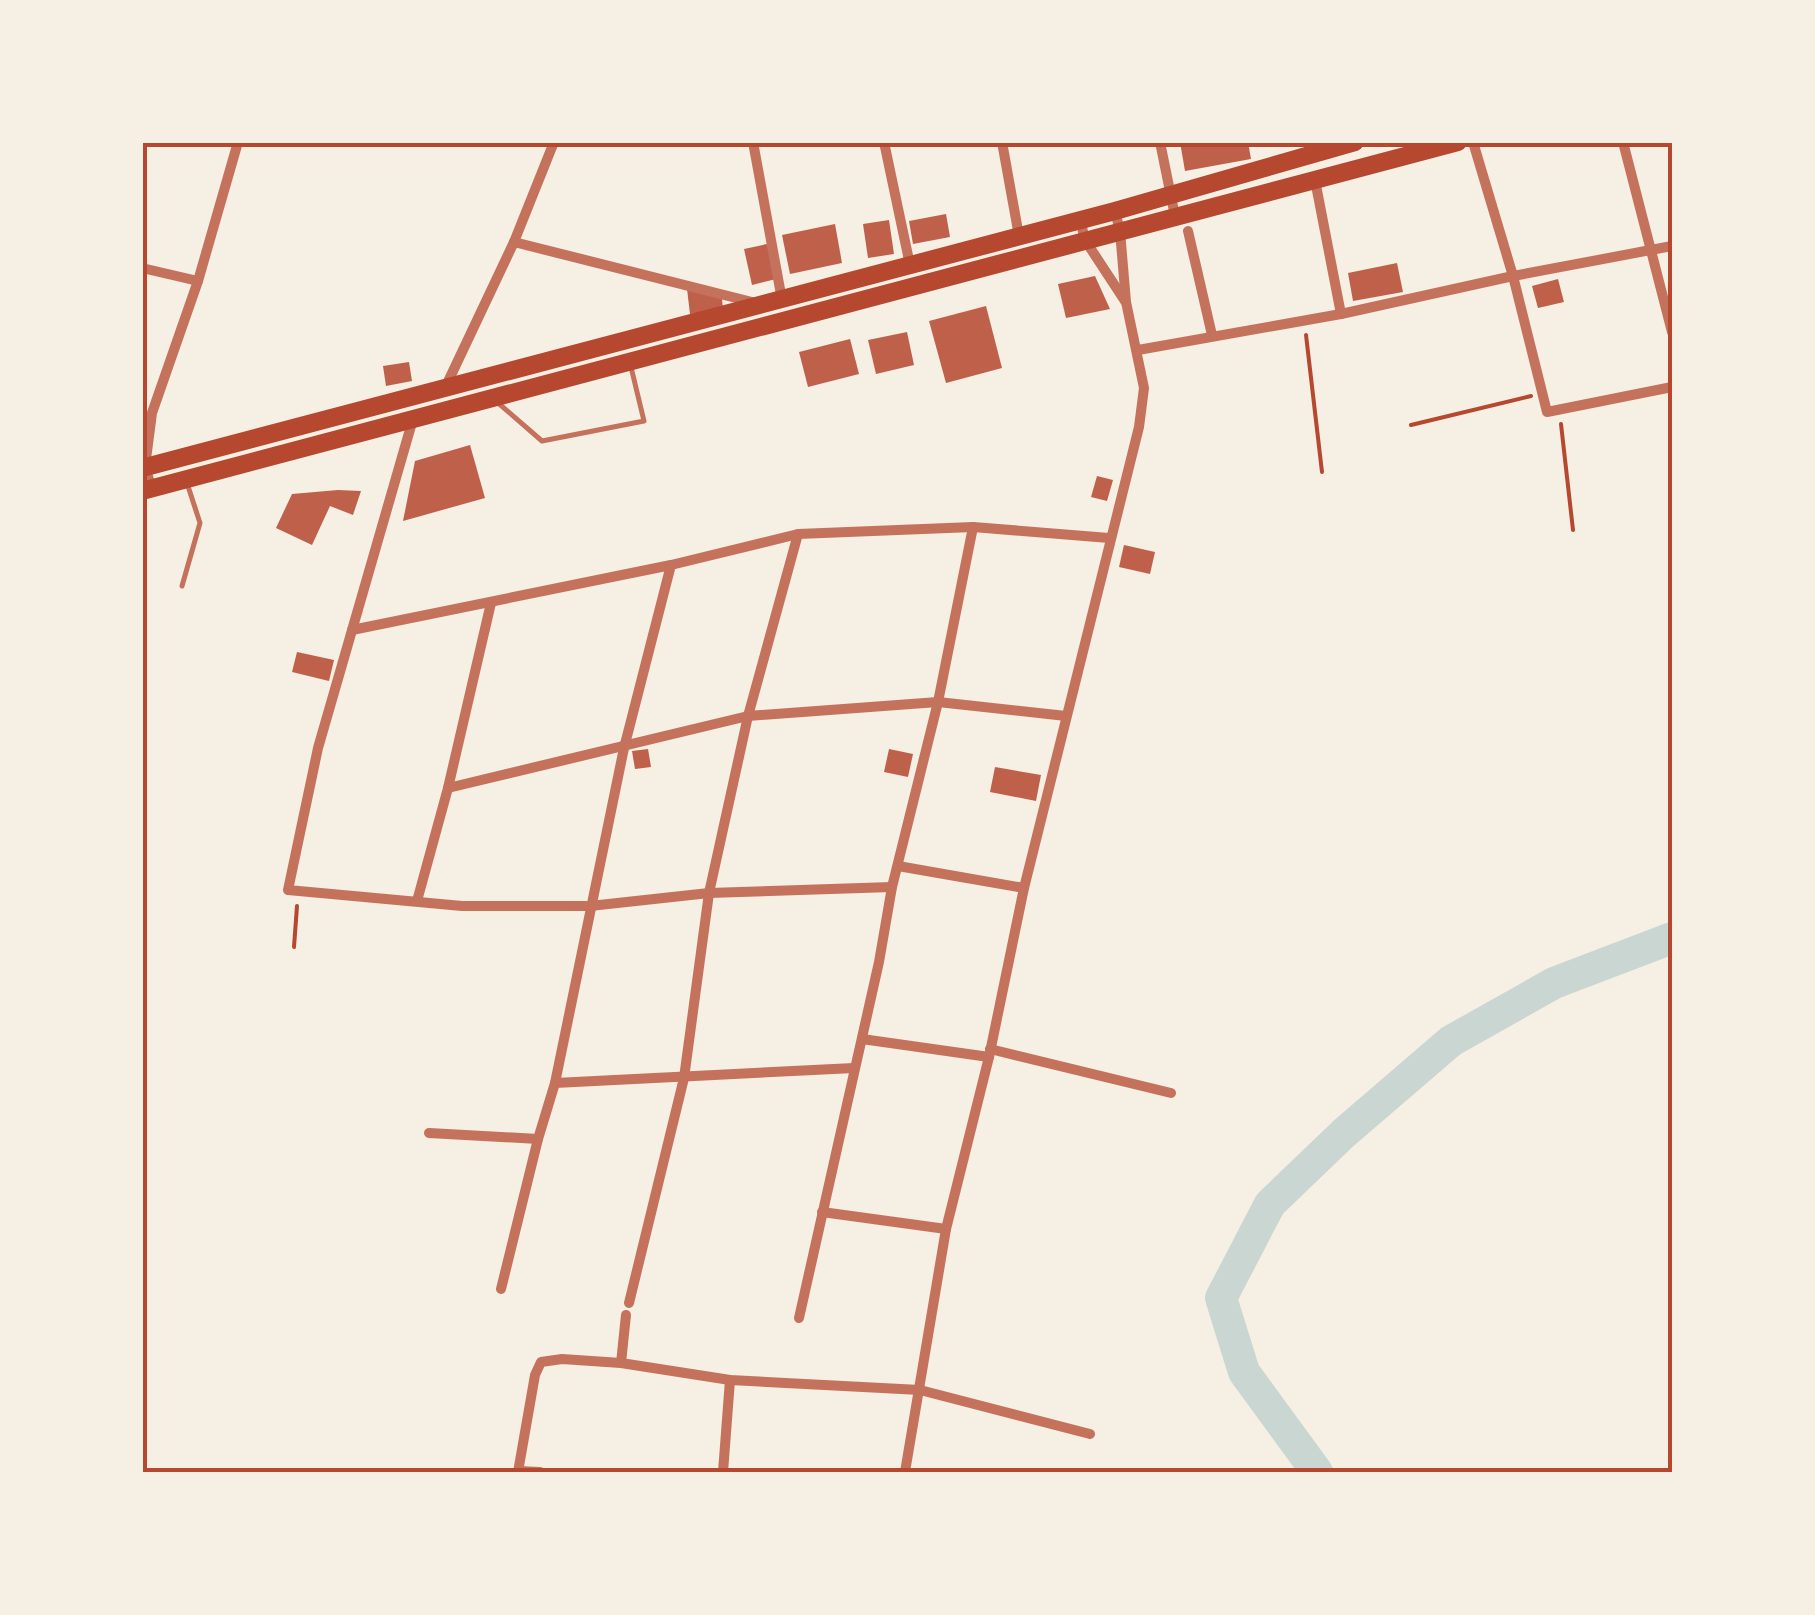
<svg xmlns="http://www.w3.org/2000/svg" width="1815" height="1615" font-family="Karla,sans-serif">
<rect width="100%" height="100%" fill="#f6efe4"/>
<g fill="none" stroke-linecap="round" stroke-linejoin="round">
<path stroke="#c9d6d2" stroke-width="32" d="M1317,1472L1244,1372L1221,1298L1270,1204L1344,1133L1451,1041L1554,983L1672,938"/>
</g>
<g fill="#bf614a">
<path d="M1180,142H1248L1251,159L1185,171Z"/>
<path d="M946,214L950,237L913,244L909,221Z"/>
<path d="M889,220L894,254L868,258L863,224Z"/>
<path d="M835,224L842,263L790,274L782,235Z"/>
<path d="M767,244L776,279L752,285L744,249Z"/>
<path d="M1397,263L1403,292L1353,301L1348,273Z"/>
<path d="M1095,276L1110,309L1066,318L1058,284Z"/>
<path d="M1558,279L1564,302L1538,308L1532,286Z"/>
<path d="M687,289L722,298L723,311L690,314Z"/>
<path d="M986,306L1002,368L946,383L929,321Z"/>
<path d="M907,332L914,365L876,374L868,340Z"/>
<path d="M850,339L859,374L808,387L799,352Z"/>
<path d="M409,362L412,381L386,386L383,366Z"/>
<path d="M470,445L485,498L403,521L415,461Z"/>
<path d="M1097,476L1113,480L1107,501L1091,497Z"/>
<path d="M338,490L361,491L353,515L330,506L312,545L276,528L292,494Z"/>
<path d="M1124,545L1155,552L1150,574L1119,567Z"/>
<path d="M297,652L334,660L329,681L292,672Z"/>
<path d="M648,749L651,767L635,769L632,751Z"/>
<path d="M889,749L913,754L908,777L884,772Z"/>
<path d="M995,767L1041,775L1036,801L990,792Z"/>
</g>
<g fill="none" stroke-linecap="round" stroke-linejoin="round">
<g stroke="#b5482f" stroke-width="4">
<path d="M1306,335L1322,472"/>
<path d="M1561,424L1573,530"/>
<path d="M1411,425L1531,396"/>
<path d="M294,947L297,906"/>
</g>
<g stroke="#c5725c" stroke-width="5">
<path d="M497,402L542,441L644,421L631,367"/>
<path d="M182,586L200,523L187,483"/>
</g>
<g stroke="#c5725c" stroke-width="10">
<path d="M753,142L782,300"/>
<path d="M884,142L910,265"/>
<path d="M1002,142L1019,236"/>
<path d="M1160,142L1175,216"/>
<path d="M1473,142L1513,276L1547,412L1672,387"/>
<path d="M1623,142L1672,332"/>
<path d="M1315,180L1341,314"/>
<path d="M1080,219L1085,240L1125,301"/>
<path d="M1188,231L1212,335"/>
<path d="M514,242L756,303"/>
<path d="M142,268L198,281"/>
<path d="M1138,350L1341,314L1513,276L1672,246"/>
<path d="M445,388L514,242L554,142"/>
<path d="M413,419L318,748L288,890L462,906H590L709,893L892,887"/>
<path d="M152,489L145,467L152,413L198,281L238,142"/>
<path d="M352,630L671,565L798,534L973,527L1109,538"/>
<path d="M448,788L748,716L938,702L1066,716"/>
<path d="M898,866L1024,888"/>
<path d="M417,901L448,788L491,603"/>
<path d="M862,1039L989,1057"/>
<path d="M990,1049L1171,1093"/>
<path d="M555,1083L854,1068"/>
<path d="M429,1133L538,1139"/>
<path d="M822,1212L946,1229"/>
<path d="M501,1289L538,1139L555,1083L624,748L671,565"/>
<path d="M629,1303L684,1078L709,893L748,716L798,534"/>
<path d="M799,1318L879,962L892,887L938,702L973,527"/>
<path d="M621,1363L626,1315"/>
<path d="M518,1471L540,1472"/>
<path d="M518,1472L535,1375L541,1362L562,1359L621,1363L730,1380L920,1390L1090,1434"/>
<path d="M723,1472L730,1380"/>
<path d="M905,1472L946,1229L989,1057L1024,888L1139,427L1144,388L1126,302L1120,231L1115,211"/>
</g>
<g stroke="#b5482f" stroke-width="18">
<path d="M142,468L1115,211L1355,142"/>
<path d="M142,491L1458,142"/>
</g>
</g>
<rect width="1815" height="1615" fill="none" stroke="#f6efe4" stroke-width="290"/>
<rect x="145" y="145" width="1525" height="1325" fill="none" stroke="#b5482f" stroke-width="4"/>
</svg>
